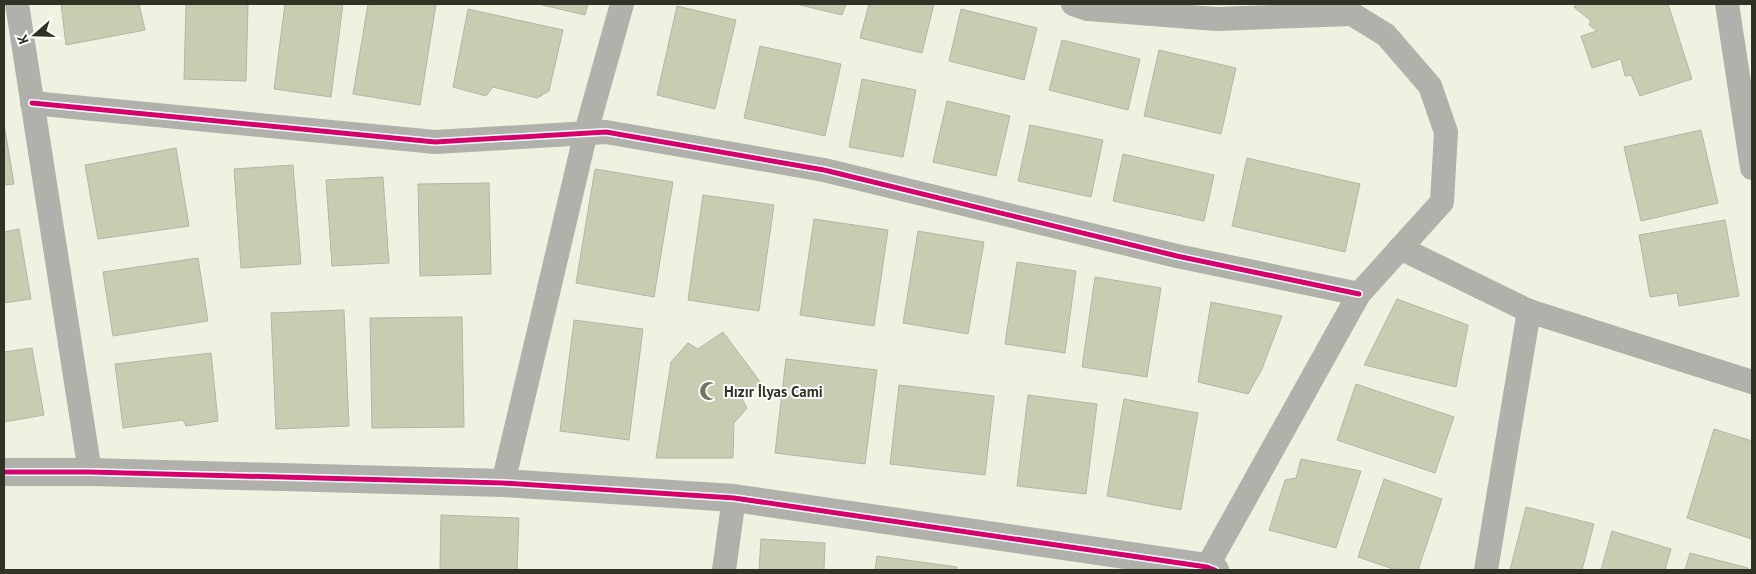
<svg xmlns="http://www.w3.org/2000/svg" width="1756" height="574" font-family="'PT Sans',sans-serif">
<rect width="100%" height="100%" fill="#f0f2e1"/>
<g fill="#c9ccb0" stroke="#b4b5a8">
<path d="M61,4H139L145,30L66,45Z"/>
<path d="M186,4H248L246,81L184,79Z"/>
<path d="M285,4H343L331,97L274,89Z"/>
<path d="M368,4H436L420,105L353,94Z"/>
<path d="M538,4H588L585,15Z"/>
<path d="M796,4H846L842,15Z"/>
<path d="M869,4H934L922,53L860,38Z"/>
<path d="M1577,4H1668L1692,79L1640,96L1631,75L1625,76L1621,59L1592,68L1581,36L1597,31L1589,25L1591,21L1574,7Z"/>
<path d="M677,6L736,20L715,109L657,95Z"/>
<path d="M468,9L563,30L549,91L537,98L493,87L486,96L453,87Z"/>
<path d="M961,9L1037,28L1024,80L949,61Z"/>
<path d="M1062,40L1140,59L1128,110L1049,90Z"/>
<path d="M760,46L841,64L825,136L744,118Z"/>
<path d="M1159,50L1236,68L1221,134L1144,116Z"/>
<path d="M862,79L916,90L903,157L849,147Z"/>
<path d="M947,101L1010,116L996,176L933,162Z"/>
<path d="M4,124L14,184L4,185Z"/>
<path d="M1030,125L1103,140L1091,197L1018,181Z"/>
<path d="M1701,130L1718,203L1641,221L1624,147Z"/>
<path d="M176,148L189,226L98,239L85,165Z"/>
<path d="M1123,154L1214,175L1204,221L1113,201Z"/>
<path d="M1247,158L1360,184L1345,252L1232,226Z"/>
<path d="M293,165L301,264L241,268L234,169Z"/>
<path d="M595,169L673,182L654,297L576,283Z"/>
<path d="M383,177L389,263L332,266L326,180Z"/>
<path d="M489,183L491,274L420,276L418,184Z"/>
<path d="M703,195L774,205L759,311L688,300Z"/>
<path d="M814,219L888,230L874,326L800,315Z"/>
<path d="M1725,220L1739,296L1679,306L1677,293L1650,297L1639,235Z"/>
<path d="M19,229L31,299L4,303V232Z"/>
<path d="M918,231L984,242L968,334L903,323Z"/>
<path d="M198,258L208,321L113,336L103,272Z"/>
<path d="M1017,262L1076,271L1065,353L1005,344Z"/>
<path d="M1095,277L1161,288L1147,377L1082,367Z"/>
<path d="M1397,299L1468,325L1456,387L1364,365Z"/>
<path d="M1211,302L1282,316L1262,369L1248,394L1198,382Z"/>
<path d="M344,310L349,426L276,429L271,313Z"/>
<path d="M462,317L464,427L372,428L370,318Z"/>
<path d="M574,320L643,329L629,440L560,431Z"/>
<path d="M723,332L761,383L742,399L747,408L734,423L733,458H656L671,362L688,343L698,349Z"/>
<path d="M32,348L44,415L4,422V352Z"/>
<path d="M211,353L218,421L186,426L183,420L123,428L115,364Z"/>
<path d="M786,359L877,370L865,464L775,453Z"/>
<path d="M1356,384L1454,417L1435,473L1337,440Z"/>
<path d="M899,385L994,396L985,475L890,464Z"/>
<path d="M1028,395L1097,404L1086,494L1017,486Z"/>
<path d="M1124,399L1198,413L1181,510L1107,496Z"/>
<path d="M1714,429L1752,441V539L1687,518Z"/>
<path d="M1301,459L1361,471L1336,548L1269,530L1285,480L1296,478Z"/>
<path d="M1384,479L1442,499L1418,570H1396L1358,557Z"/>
<path d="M1526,507L1594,524L1582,570H1510Z"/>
<path d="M441,515L519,518L517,570H440Z"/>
<path d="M1612,531L1671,549L1665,570H1601Z"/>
<path d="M761,539L825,543L824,570H759Z"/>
<path d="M1690,553L1748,568L1747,570H1685Z"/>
<path d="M877,556L957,567L956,570H875Z"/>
</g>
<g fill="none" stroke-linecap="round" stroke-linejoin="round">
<g stroke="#b0b1aa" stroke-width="24">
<path d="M17,4L90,472"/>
<path d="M1073,4L1088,9L1216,19L1352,14L1386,35L1430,86L1446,132L1442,202L1359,294L1207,567"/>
<path d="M1727,4L1752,168"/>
<path d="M32,103L435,142L606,132L824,170L1177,256L1359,294"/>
<path d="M1400,248L1529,311L1752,382"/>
<path d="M503,483L586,132L622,4"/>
<path d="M724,570L734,498"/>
<path d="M1486,570L1529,311"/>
</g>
<path stroke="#b0b1aa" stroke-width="28" d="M4,472H90L503,483L734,498L1207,567L1215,570"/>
<g stroke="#fff" stroke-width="8">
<g id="cycleway">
<path d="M32,103L435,142L606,132L824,170L1177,256L1359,294"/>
<path d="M4,472H90L503,483L734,498L1207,567L1215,570"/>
</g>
</g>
<use href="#cycleway" stroke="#d6006c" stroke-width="5"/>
</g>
<defs>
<g id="mosque-bare" transform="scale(1.5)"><path d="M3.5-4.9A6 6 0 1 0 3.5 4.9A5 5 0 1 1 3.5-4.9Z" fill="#747567" stroke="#fff" stroke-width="2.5" paint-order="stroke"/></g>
</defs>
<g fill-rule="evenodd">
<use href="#mosque-bare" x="709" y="391"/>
</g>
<g text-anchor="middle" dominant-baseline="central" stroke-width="4" stroke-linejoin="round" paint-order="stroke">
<g font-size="15" font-weight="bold" fill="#313226" stroke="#fff" text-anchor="start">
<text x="724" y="391">Hızır İlyas Cami</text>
</g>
</g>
<rect width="1756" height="574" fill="none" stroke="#313226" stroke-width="10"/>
<g transform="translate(35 35) rotate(250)" stroke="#ffffff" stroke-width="4" paint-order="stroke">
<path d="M0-4L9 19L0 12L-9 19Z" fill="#313226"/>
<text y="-8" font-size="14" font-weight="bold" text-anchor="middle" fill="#313226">K</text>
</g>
</svg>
